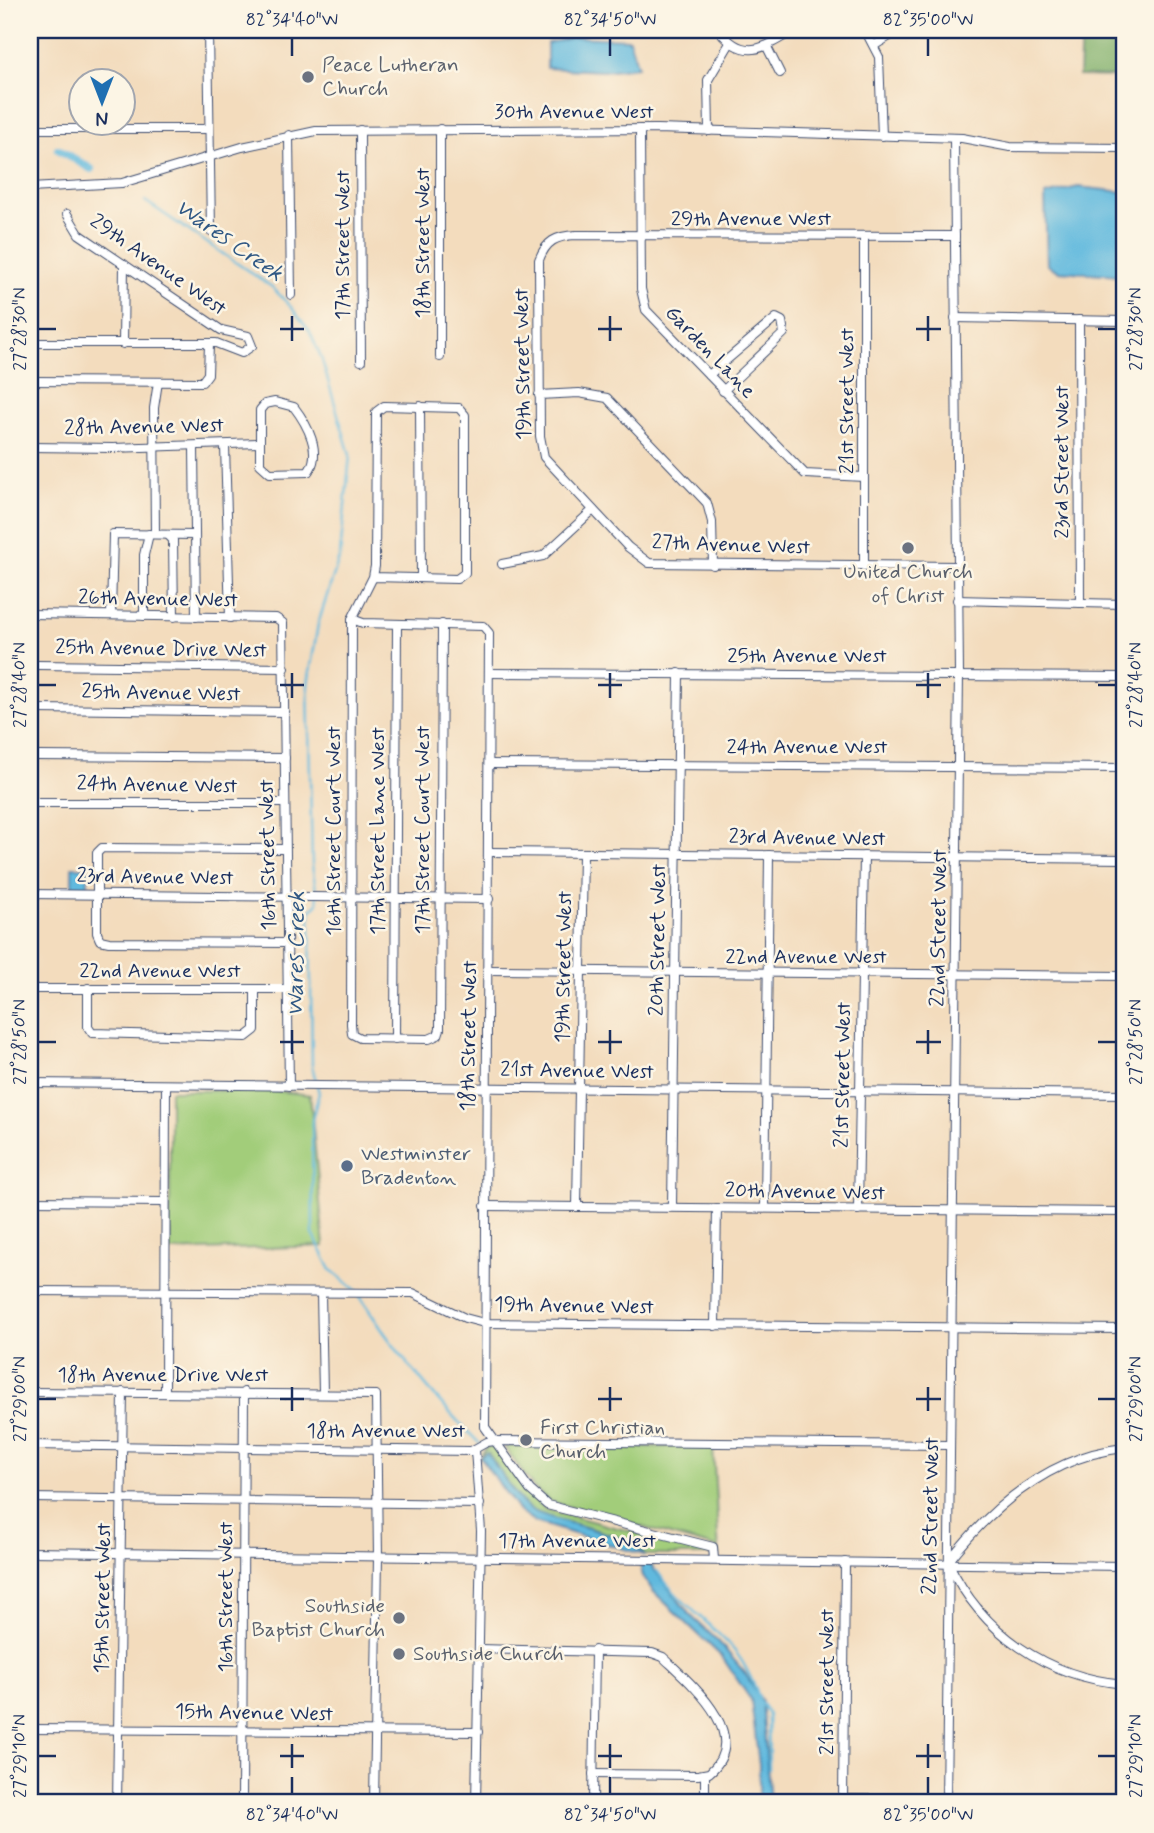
<svg xmlns="http://www.w3.org/2000/svg" width="1154" height="1833" font-family="Mynerve,sans-serif">
<rect width="100%" height="100%" fill="#fcf5e5"/>
<filter id="ink" filterUnits="userSpaceOnUse"><feTurbulence type="fractalNoise" baseFrequency=".0143" numOctaves="2"/><feDisplacementMap in="SourceGraphic" scale="14" xChannelSelector="R" yChannelSelector="G"/><feConvolveMatrix kernelMatrix="1 2 1 2 8 2 1 2 1" color-interpolation-filters="sRGB"/></filter>
<filter id="wash" filterUnits="userSpaceOnUse"><feTurbulence type="fractalNoise" baseFrequency=".00686" numOctaves="4" result="noise"/><feDisplacementMap in="SourceGraphic" scale="28" xChannelSelector="R" yChannelSelector="G"/><feGaussianBlur stdDeviation="1.57" result="paint"/><feColorMatrix in="noise" values="0 0 0 0 0 0 0 0 0 0 0 0 0 0 0 0 0 1.4 0 .05"/><feComposite in="paint" operator="in"/></filter>
<g filter="url(#wash)">
<rect width="100%" height="100%" fill="#f3dcbd"/>
<g fill="#a2cd7a" stroke="#5e7e6c" stroke-width="2">
<path d="M271,1090L310,1095L324,1246L170,1251V1091Z"/>
<path d="M494,1446L527,1493L545,1509L709,1552L710,1555H644C629,1531 556,1524 530,1509C517,1501 498,1467 488,1453L480,1456L487,1447Z"/>
<path d="M504,1446L713,1447L719,1555L717,1548L549,1501L533,1487Z"/>
</g>
<path fill="#81b06a" stroke="#4e7064" stroke-width="2" d="M1081,30H1124V77L1079,76Z"/>
<g fill="#61b9de" stroke="#3e749e" stroke-width="2">
<path d="M576,37L629,39L638,67L603,71L547,68V43Z"/>
<path d="M1078,187L1124,192V271L1119,275L1058,271L1047,265L1045,195Z"/>
<rect x="72" y="867" width="16" height="20"/>
<path d="M487,1453C498,1467 517,1501 530,1509C555,1524 629,1531 644,1555L535,1522L518,1510L480,1457Z"/>
<path d="M640,1564H650L690,1615L719,1642L745,1673L762,1701L770,1803H759V1765L751,1700L722,1657L653,1591L643,1576Z"/>
</g>
<g fill="none" stroke-linecap="round" stroke-linejoin="round">
<g stroke="#61b9de" stroke-width="2.5">
<path d="M145,201L272,287L291,307L309,330L321,357L350,455L340,555L318,624L308,684L312,865L318,903L310,911L312,1066L319,1093L312,1120L313,1234L331,1270L357,1291"/>
<path d="M360,1296C393,1350 434,1398 479,1443"/>
<path d="M623,1542L648,1549"/>
<path d="M657,1571C678,1602 709,1621 733,1649C745,1663 752,1680 759,1697"/>
<path d="M762,1703L768,1715L769,1769"/>
</g>
<path stroke="#61b9de" stroke-width="8" d="M58,149L91,169"/>
</g>
</g>
<g filter="url(#ink)">
<g fill="none" stroke-linecap="round" stroke-linejoin="round">
<g stroke="#3b496c" stroke-width="10">
<g id="minor">
<path d="M208,30L211,231"/>
<path d="M719,30C744,63 766,47 794,30"/>
<path d="M865,30L879,57L882,136"/>
<path d="M875,45L893,34"/>
<path d="M767,47L780,73"/>
<path d="M37,129H209"/>
<path d="M440,129V357"/>
<path d="M640,129L641,289L646,310L805,474L864,477"/>
<path d="M360,130L361,361"/>
<path d="M709,131L708,80L730,43"/>
<path d="M289,135L291,295"/>
<path d="M30,188L122,183L242,147L316,131L657,129L962,138L1010,147L1124,148"/>
<path d="M955,236L576,235C556,236 546,241 539,260L540,436L544,457L628,547L649,563L956,566"/>
<path d="M864,237V566"/>
<path d="M955,318L1124,321"/>
<path d="M1079,320L1080,603"/>
<path d="M30,343H216L242,353L252,346L248,336L221,330L79,234L67,214"/>
<path d="M123,344L124,264"/>
<path d="M709,375L776,318L782,321L784,333L723,391"/>
<path d="M30,381L202,382L208,374L209,344"/>
<path d="M539,395L579,393L607,398L707,503L712,522L713,565"/>
<path d="M275,402L294,407C307,424 323,453 308,472L270,473L260,464V410L265,404Z"/>
<path d="M420,406L421,578"/>
<path d="M225,446L230,618"/>
<path d="M30,447L113,448L258,443"/>
<path d="M194,447L196,617"/>
<path d="M155,534L154,408L158,382"/>
<path d="M168,535L173,540L174,617"/>
<path d="M502,564L543,556L593,510"/>
<path d="M373,577L457,579L465,573V415L459,408L384,406L376,412L375,566L373,577L352,619L351,1024L352,1034L360,1038L429,1039L438,1035L440,1029L442,624"/>
<path d="M957,600L1124,604"/>
<path d="M30,614L276,618L283,623L289,1086"/>
<path d="M111,615L113,534L195,535"/>
<path d="M144,616V555L149,534"/>
<path d="M352,619L363,623L483,626L489,633L485,1427L530,1490L547,1505L713,1547L714,1559"/>
<path d="M37,665L285,668"/>
<path d="M490,673L1124,677"/>
<path d="M37,709L285,712"/>
<path d="M37,756L285,758"/>
<path d="M490,764L1124,768"/>
<path d="M30,803H285"/>
<path d="M284,849L102,848L97,853V933L100,940L109,942L287,943"/>
<path d="M489,852L1124,859"/>
<path d="M30,894L489,899"/>
<path d="M488,970L1124,976"/>
<path d="M88,988V1027L92,1033L246,1037L255,1030V990"/>
<path d="M30,989H289"/>
<path d="M395,1039L397,624"/>
<path d="M30,1083L1124,1094"/>
<path d="M30,1201L165,1202"/>
<path d="M485,1206L1124,1212"/>
<path d="M577,1207L583,853"/>
<path d="M672,1207L679,673"/>
<path d="M765,1208L769,855"/>
<path d="M858,1210L864,856"/>
<path d="M30,1291L413,1293L465,1318L484,1323L1124,1329"/>
<path d="M321,1293L323,1393"/>
<path d="M715,1326L717,1208"/>
<path d="M30,1392L376,1395L378,1557L374,1803"/>
<path d="M165,1393L166,1085"/>
<path d="M30,1445L471,1451L487,1442L495,1441L949,1445"/>
<path d="M1124,1448C1050,1456 993,1505 948,1562C982,1633 1046,1677 1124,1684"/>
<path d="M475,1450L481,1531L476,1803"/>
<path d="M30,1498L480,1504"/>
<path d="M30,1552L1124,1566"/>
<path d="M479,1649L652,1653L663,1657C689,1682 754,1735 709,1773L698,1775L593,1774"/>
<path d="M30,1729L478,1732"/>
<path d="M843,1799L1124,1802"/>
<path d="M117,1803L123,1392"/>
<path d="M242,1803L244,1392"/>
<path d="M593,1803L595,1650"/>
<path d="M705,1803V1774"/>
<path d="M843,1803L845,1562"/>
<path d="M946,1803L959,674L954,138"/>
</g>
</g>
<use href="#minor" stroke="#fff" stroke-width="8"/>
</g>
</g>
<path fill="none" stroke="#1b2f5e" stroke-width="2.5" d="M292,38V56M610,38V56M928,38V56M292,316V341M610,316V341M928,316V341M38,329H56M280,329H304M598,329H622M916,329H941M1098,329H1116M292,673V698M610,673V698M928,673V698M38,685H56M280,685H304M598,685H622M916,685H941M1098,685H1116M292,1030V1054M610,1030V1054M928,1030V1054M38,1042H56M280,1042H304M598,1042H622M916,1042H941M1098,1042H1116M292,1387V1411M610,1387V1411M928,1387V1411M38,1399H56M280,1399H304M598,1399H622M916,1399H941M1098,1399H1116M292,1744V1768M610,1744V1768M928,1744V1768M38,1756H56M280,1756H304M598,1756H622M916,1756H941M1098,1756H1116M292,1777V1794M610,1777V1794M928,1777V1794"/>
<g fill="#6b7280" stroke="#fcf5e5" stroke-width="2.5">
<circle cx="308" cy="77" r="7"/>
<circle cx="908" cy="548" r="7"/>
<circle cx="526" cy="1440" r="7"/>
<circle cx="399" cy="1618" r="7"/>
<circle cx="399" cy="1654" r="7"/>
</g>
<circle fill="#5c6f8a" stroke="#fcf5e5" stroke-width="2.5" cx="347" cy="1166" r="7"/>
<g text-anchor="middle" dominant-baseline="central" stroke-width="5" stroke-linejoin="round" paint-order="stroke">
<g font-size="21" fill="#5b616d" stroke="#fcf5e5" text-anchor="start">
<text x="322" y="65">Peace Lutheran<tspan x="322" dy="24">Church</tspan></text>
<text x="908" y="572" text-anchor="middle">United Church<tspan x="908" dy="24">of Christ</tspan></text>
<text x="540" y="1428">First Christian<tspan x="540" dy="24">Church</tspan></text>
<text x="385" y="1606" text-anchor="end">Southside<tspan x="385" dy="24">Baptist Church</tspan></text>
<text x="413" y="1654">Southside Church</text>
</g>
<g font-size="21" fill="#1b2f5e" stroke="#fcf5e5">
<text x="574" y="112">30th Avenue West</text>
<text x="751" y="219">29th Avenue West</text>
<text transform="translate(423 243) rotate(-90)">18th Street West</text>
<text transform="translate(343 245) rotate(-90)">17th Street West</text>
<text transform="translate(158 265) rotate(35)">29th Avenue West</text>
<text transform="translate(710 352) rotate(46)">Garden Lane</text>
<text transform="translate(523 364) rotate(-91)">19th Street West</text>
<text transform="translate(847 401) rotate(-90)">21st Street West</text>
<text transform="translate(144 427) rotate(-1)">28th Avenue West</text>
<text transform="translate(1062 462) rotate(-90)">23rd Street West</text>
<text transform="translate(731 545) rotate(2)">27th Avenue West</text>
<text transform="translate(158 599) rotate(1)">26th Avenue West</text>
<text transform="translate(161 649) rotate(1)">25th Avenue Drive West</text>
<text x="807" y="656">25th Avenue West</text>
<text transform="translate(161 693) rotate(1)">25th Avenue West</text>
<text x="807" y="747">24th Avenue West</text>
<text transform="translate(157 785) rotate(1)">24th Avenue West</text>
<text transform="translate(423 830) rotate(-90)">17th Street Court West</text>
<text transform="translate(334 831) rotate(-90)">16th Street Court West</text>
<text transform="translate(378 831) rotate(-90)">17th Street Lane West</text>
<text transform="translate(807 838) rotate(1)">23rd Avenue West</text>
<text transform="translate(268 855) rotate(-91)">16th Street West</text>
<text transform="translate(155 877) rotate(1)">23rd Avenue West</text>
<text transform="translate(939 928) rotate(-89)">22nd Street West</text>
<text transform="translate(658 940) rotate(-89)">20th Street West</text>
<text x="806" y="957">22nd Avenue West</text>
<text transform="translate(564 967) rotate(-89)">19th Street West</text>
<text x="160" y="971">22nd Avenue West</text>
<text transform="translate(469 1036) rotate(-89)">18th Street West</text>
<text transform="translate(577 1071) rotate(1)">21st Avenue West</text>
<text transform="translate(843 1075) rotate(-89)">21st Street West</text>
<text transform="translate(805 1192) rotate(1)">20th Avenue West</text>
<text transform="translate(574 1306) rotate(1)">19th Avenue West</text>
<text x="163" y="1375">18th Avenue Drive West</text>
<text x="386" y="1431">18th Avenue West</text>
<text transform="translate(931 1516) rotate(-89)">22nd Street West</text>
<text x="577" y="1541">17th Avenue West</text>
<text transform="translate(226 1597) rotate(-90)">16th Street West</text>
<text transform="translate(103 1598) rotate(-89)">15th Street West</text>
<text transform="translate(827 1682) rotate(-90)">21st Street West</text>
<text transform="translate(254 1713) rotate(1)">15th Avenue West</text>
</g>
<g font-size="21" fill="#4e5e75" stroke="#fcf5e5" text-anchor="start">
<text x="361" y="1154">Westminster<tspan x="361" dy="24">Bradenton</tspan></text>
</g>
<g font-size="23" font-style="italic" fill="#305884" stroke="#fcf5e5">
<text transform="translate(229 241) rotate(35)">Wares Creek</text>
<text transform="translate(297 954) rotate(-89)">Wares Creek</text>
</g>
</g>
<rect width="1154" height="1833" fill="none" stroke="#fcf5e5" stroke-width="77"/>
<g transform="translate(102 102) rotate(180)"><circle r="33" fill="#fcf5e5" stroke="#a2a6af" stroke-width="2"/>
<path d="M0-5L12 26L0 18L-12 26Z" fill="#1f6fb2"/>
<text y="-10" font-size="19" font-weight="bold" text-anchor="middle" fill="#1b2f5e">N</text>
</g>
<rect x="38" y="38" width="1078" height="1756" fill="none" stroke="#1b2f5e" stroke-width="2.5"/>
<g font-size="18" text-anchor="middle" fill="#1b2f5e">
<text x="292" y="25">82°34'40"W</text>
<text x="610" y="25">82°34'50"W</text>
<text x="928" y="25">82°35'00"W</text>
<text transform="translate(1135 329) rotate(-90)" y="6">27°28'30"N</text>
<text transform="translate(19 329) rotate(-90)" y="6">27°28'30"N</text>
<text transform="translate(19 685) rotate(-90)" y="6">27°28'40"N</text>
<text transform="translate(1135 685) rotate(-90)" y="6">27°28'40"N</text>
<text transform="translate(19 1042) rotate(-90)" y="6">27°28'50"N</text>
<text transform="translate(1135 1042) rotate(-90)" y="6">27°28'50"N</text>
<text transform="translate(1135 1399) rotate(-90)" y="6">27°29'00"N</text>
<text transform="translate(19 1399) rotate(-90)" y="6">27°29'00"N</text>
<text transform="translate(19 1756) rotate(-90)" y="6">27°29'10"N</text>
<text transform="translate(1135 1756) rotate(-90)" y="6">27°29'10"N</text>
<text x="292" y="1820">82°34'40"W</text>
<text x="610" y="1820">82°34'50"W</text>
<text x="928" y="1820">82°35'00"W</text>
</g>
</svg>
